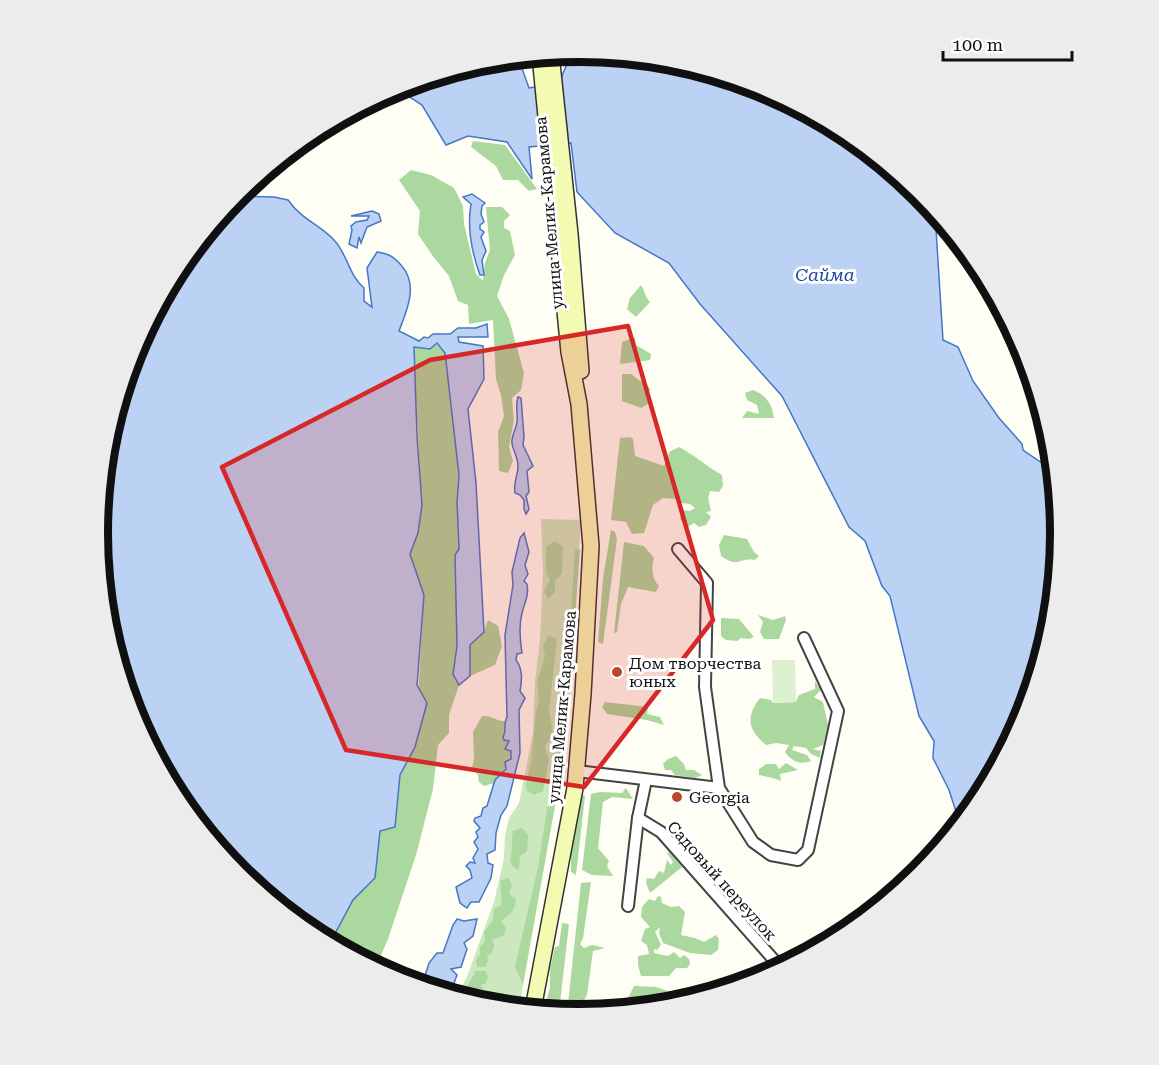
<svg xmlns="http://www.w3.org/2000/svg" width="1159" height="1065" font-family="'Roboto Serif',serif">
<rect width="100%" height="100%" fill="#fefef4"/>
<path fill="#cbe8be" d="M541,519L581,520L564,753L519,1008L485,1005L457,996L467,977L494,902L504,858L505,835L509,818L519,803L533,733L535,681L540,640L543,572Z"/>
<g fill="#abd89e">
<path d="M473,141L505,145L537,189L529,191L518,180H503L496,166L471,147Z"/>
<path d="M411,170L431,175L454,188L463,206L464,224L476,274L483,281L485,263L490,250L486,207H502L510,215L504,221V228L510,231L515,255L504,275L497,296L509,319L524,373L521,390L512,398L514,420L509,447L513,461L508,473L499,471L498,432L504,416L501,395L496,379L493,320L469,324L468,305L458,301L449,276L432,255L418,234L420,211L399,180Z"/>
<path d="M641,285C645,291 645,297 650,302L636,317L627,309L630,298Z"/>
<path d="M635,337L636,345L651,354L650,360L620,364L622,342Z"/>
<path d="M436,343L445,353L459,475L457,502L459,549L455,555L457,646L453,674L459,685L449,715V733L438,745L433,789L416,855L388,939L376,967L330,943L353,900L375,878L380,831L395,827L400,775L415,747L424,595L410,554L418,533L422,505L413,347Z"/>
<path d="M622,374H631L651,389L647,393L649,403L641,408L622,401Z"/>
<path d="M753,390C767,396 772,404 774,418H742L747,411L759,414L757,405L747,400L745,393Z"/>
<path d="M630,437L633,439L635,456L664,466L669,452L679,447C695,455 707,467 722,475L723,486L719,492L710,491L708,498L711,511L706,512L711,517L706,525L699,527L694,523L688,527L680,519L682,510L690,511L695,508L690,504L681,503L678,499L663,498L653,505L644,533L632,534L626,522L611,520L620,438Z"/>
<path d="M611,530L615,532L617,539L603,644L598,642L603,578Z"/>
<path d="M724,535L747,539L754,552L759,556L755,560C738,557 740,569 721,556L719,545Z"/>
<path d="M554,541L563,546L562,574L555,580V592L548,599L544,591L550,579L546,573V547Z"/>
<path d="M624,542L644,546L654,558C651,567 652,579 659,586L656,592L628,587L621,604L617,632L614,633Z"/>
<path d="M580,549L568,717L559,781L553,780L563,719L569,638L572,633L570,625L575,550Z"/>
<path d="M758,615L773,620L785,616L786,620L779,639H764L760,632L763,622Z"/>
<path d="M721,618L739,619L754,637L749,639L741,638L737,641L726,640L721,636Z"/>
<path d="M488,620L498,626L502,646L495,665L470,676V645L484,632Z"/>
<path d="M549,635L557,640L549,710L553,734L545,746L549,760L543,791L534,795L527,791L526,784L531,762L536,712L539,698L537,682L545,656L543,645Z"/>
<path d="M815,681L821,690L814,697L823,702L828,725L823,745L813,749L821,751L820,758L811,754L806,748L794,746L792,750L807,755L811,761C800,765 792,762 785,752L789,745L776,743L766,745C747,729 746,717 760,698L771,700L773,703L796,702L799,695L815,689Z"/>
<path d="M605,702L648,707L647,714L660,717L664,725L647,720L607,714L602,707Z"/>
<path d="M482,716C491,715 496,721 505,721C505,733 514,747 511,759C508,769 497,774 494,783L484,786L479,782L478,775L472,768L474,758L473,732Z"/>
<path d="M676,756L684,764L686,770H694L702,775L695,778L675,775L671,770H665L663,764L668,759Z"/>
<path d="M786,763L798,770L780,774L781,781L773,778L759,775V769L766,764H776L779,769Z"/>
<path d="M552,788L558,789L523,984L515,967L538,867L547,808L552,800L550,795Z"/>
<path d="M626,788L633,799L612,797L603,802L598,848L609,861L607,866L613,876L592,875L582,870L591,794L600,792L622,793Z"/>
<path d="M581,794L585,796L576,875L571,872V854Z"/>
<path d="M522,828L528,835L527,851L520,856L519,870L512,866L510,860C513,850 511,841 513,831Z"/>
<path d="M669,852L682,867L650,893L646,883L647,878L654,879L659,871L664,873L667,860L671,865L673,862L667,853Z"/>
<path d="M509,878L512,885L509,894L516,899C514,913 511,913 501,921L506,928L504,935L492,940L494,945L492,953L487,956L488,960L486,967H477L476,960L480,955V947L485,941L484,932L493,920L494,909L501,905C503,896 499,889 501,880Z"/>
<path d="M591,882L583,938L580,944L584,948L592,945L605,948L593,951L587,995L576,1014L567,1013L581,883Z"/>
<path d="M658,896L661,897L662,903L671,907L679,906L685,912L681,935L695,938L704,942L716,935L719,939L718,950L711,955L690,953L663,943L659,933L660,927L655,932L661,945L657,950L654,949V953L668,956L674,952L680,958L684,955L689,959L690,964L687,968H676L669,976H641L638,965V956L649,954L647,945L641,941L645,929L650,927L641,917L642,907L649,899L655,901Z"/>
<path d="M562,923L569,924L559,1012L544,1011L550,987V969L555,947L559,946Z"/>
<path d="M476,971H485L488,976L486,983L481,985L483,988L480,995L473,999V1001L461,997Z"/>
<path d="M634,986L656,987L671,992L674,998L669,1005L632,1009V1004L628,998Z"/>
</g>
<path fill="#ddf0d0" d="M772,660H795L796,702L773,703Z"/>
<g fill="#bbd2f4" stroke="#4576c7" stroke-width="1.5">
<path d="M580,51L674,60L736,79L765,98L785,104L793,103L847,132L920,192L936,212L935,213L943,340L958,347L973,381L999,418L1022,444L1023,450L1055,472L1061,533L1052,624L1046,625L1051,630L1024,717L980,800L960,824L949,790L933,758L934,741L919,716L890,596L882,586L865,541L849,527L782,396L700,304L669,263L615,233L577,192L571,143L529,147L532,179L507,142L468,136L446,145L422,105L405,94L399,86C423,79 500,50 519,60L529,88L559,83L572,52Z"/>
<path d="M472,194L485,203L482,206L481,214L484,222L480,225V229L484,232L481,237L486,251L482,260L484,275H480C472,253 467,227 471,204L463,197Z"/>
<path d="M235,196L274,197L288,200C302,220 319,224 334,240C347,253 349,276 364,288V301L372,307L367,268L377,252C389,254 393,256 401,265C419,285 407,310 399,331L419,341L424,337L428,338L433,334H450L458,328H476L487,324L488,337H458L459,342L483,346L484,379L468,409L476,483L484,632L470,645V676L459,685L453,674L457,646L455,555L459,549L457,502L459,475L445,353L437,343L430,349L414,347L417,436L422,505L418,533L410,554L424,595L417,685L427,703L415,747L400,775L395,827L380,831L375,878L353,900L330,943L312,933L239,873L179,800L135,716L107,626L98,532L107,438L135,348L179,265Z"/>
<path d="M372,211L379,214L381,221L367,227L361,243L359,237L357,248L349,244L352,230L351,226L356,222L367,220L369,216H351Z"/>
<path d="M518,397L521,398L524,437L523,445L533,466L527,471L529,492L526,496L529,509L526,514L524,509V500L520,495L515,493C513,482 518,476 518,466C518,457 513,451 512,443C511,436 517,428 517,421C518,412 515,406 518,397Z"/>
<path d="M524,533L529,552L525,565L528,574L524,581L527,584C529,596 525,601 522,613C519,625 520,641 522,653L517,654L516,660C523,669 522,680 520,691L525,698L519,710L520,753L507,806L501,815L496,833L495,850L487,854L488,863L493,865L491,878L479,902H471L467,908L460,903L456,887L472,878L470,870L466,866L470,862L475,863L473,858L478,849L474,842L478,837L476,832L480,828L474,821L475,818L481,816L483,808L487,806L495,780L506,769L505,762L511,759V751L505,749L509,741L504,740L503,737C507,730 503,724 507,717L505,635L513,585L512,572L520,538Z"/>
<path d="M457,919L464,921L477,919L473,936L464,943L467,949L461,967L451,969L457,975L450,994L422,985L429,963L437,953H443L453,925Z"/>
</g>
<g fill="none" stroke-linecap="round" stroke-linejoin="round">
<g stroke="#434343" stroke-width="14">
<g id="street">
<path d="M678,549L707,583L705,687L719,788L753,842L771,855L798,860L808,850L838,711L804,638"/>
<path d="M577,771L719,788"/>
<path d="M638,818L661,832L781,968"/>
<path d="M628,906L638,818L646,780"/>
</g>
</g>
<g stroke="#323232" stroke-width="18">
<g id="secondary">
<path d="M551,54L570,234L581,371"/>
<path d="M533,1009L575,788L583,694L591,546L579,404L569,352L540,55"/>
</g>
</g>
<use href="#street" stroke="#fff" stroke-width="10"/>
<use href="#secondary" stroke="#f3fbb3" stroke-width="15"/>
</g>
<path fill="#d62828" fill-opacity="0.2" stroke="#d62828" stroke-width="4.5" stroke-linejoin="round" d="M628,326L713,620L584,787L346,750L222,467L430,360Z"/>
<g fill="#bb472e" stroke="#fff" stroke-width="2">
<circle cx="617" cy="672" r="6"/>
<circle cx="677" cy="797" r="6"/>
</g>
<g text-anchor="middle" dominant-baseline="central" stroke-width="6" stroke-linejoin="round" paint-order="stroke">
<g font-size="16" fill="#101010" stroke="#fff">
<text transform="translate(549 213) rotate(-95)">улица Мелик-Карамова</text>
<text transform="translate(562 707) rotate(-85)">улица Мелик-Карамова</text>
<text transform="translate(722 881) rotate(48)">Садовый переулок</text>
</g>
<g font-size="16" fill="#101010" stroke="#fff" text-anchor="start">
<text x="629" y="663">Дом творчества<tspan x="629" dy="18">юных</tspan></text>
<text x="689" y="797">Georgia</text>
</g>
<g font-size="18" font-style="italic" fill="#1e499d" stroke="#fff">
<text x="825" y="274">Сайма</text>
</g>
</g>
<path d="M0 0H1159V1065H0ZM108 533a471 471 0 1 1 942 0a471 471 0 1 1-942 0Z" fill="#ececec" fill-rule="evenodd"/>
<path fill="none" stroke="#101010" stroke-width="8" d="M108 533a471 471 0 1 1 942 0a471 471 0 1 1-942 0Z"/>
<path d="M943 51v9h129v-9" fill="none" stroke="#101010" stroke-width="3"/>
<text x="952" y="51" font-size="18" fill="#101010" stroke="#ffffff" stroke-width="4.5" paint-order="stroke">100 m</text>
</svg>
